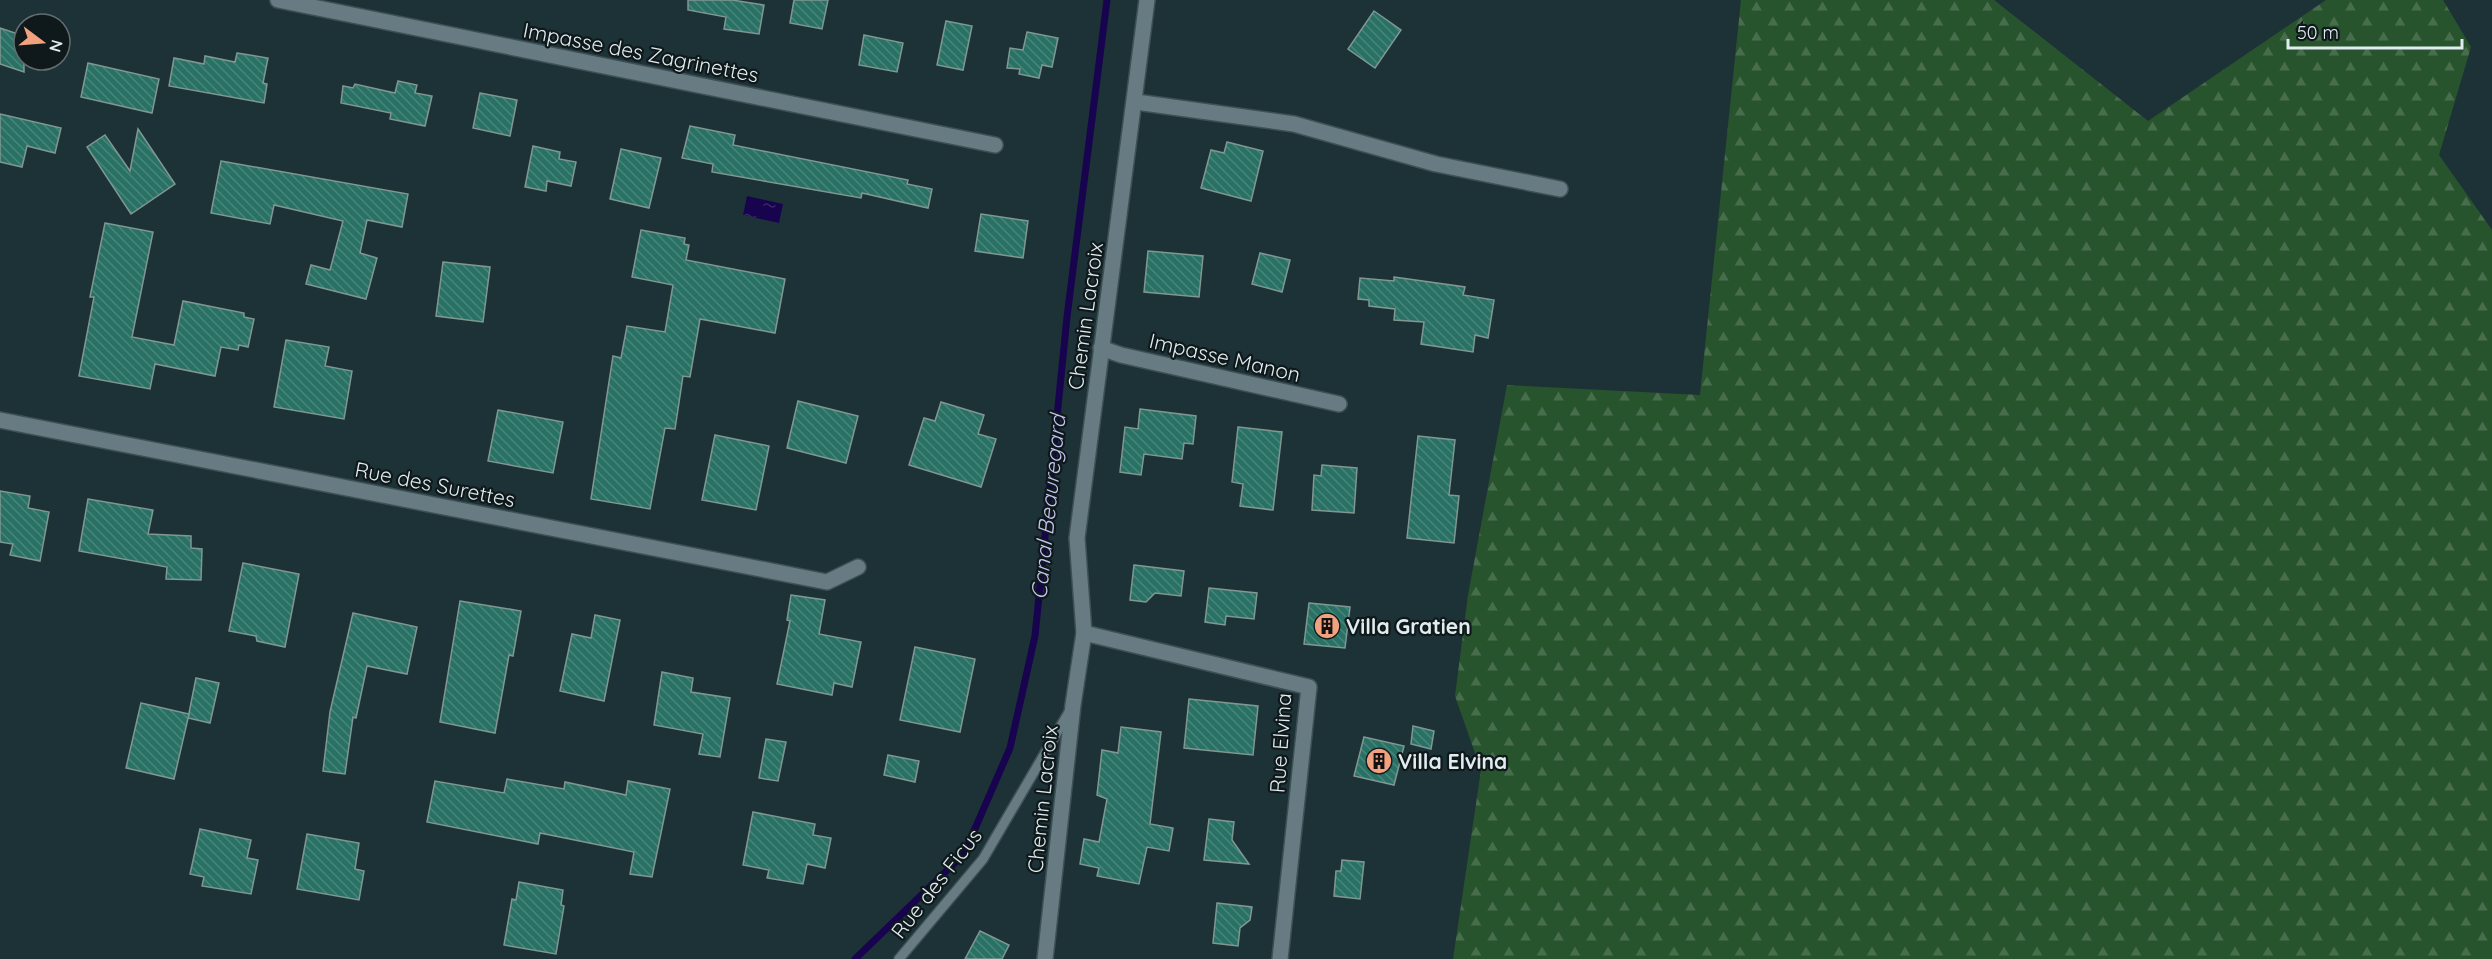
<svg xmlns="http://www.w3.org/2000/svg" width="2492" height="959" font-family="Quicksand,sans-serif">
<defs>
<pattern id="forest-firs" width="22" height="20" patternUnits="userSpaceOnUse" patternTransform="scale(1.5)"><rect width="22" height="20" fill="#28542d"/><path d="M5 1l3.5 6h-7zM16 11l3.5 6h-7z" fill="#476d4c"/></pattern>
<pattern id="water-ripples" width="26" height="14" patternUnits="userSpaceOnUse" patternTransform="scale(1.5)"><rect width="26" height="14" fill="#18034f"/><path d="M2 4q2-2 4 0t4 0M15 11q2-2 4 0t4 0" fill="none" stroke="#392869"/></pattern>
<pattern id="building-back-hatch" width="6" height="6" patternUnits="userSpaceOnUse" patternTransform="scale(1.5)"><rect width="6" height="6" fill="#297065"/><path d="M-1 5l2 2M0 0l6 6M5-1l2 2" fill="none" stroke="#48857b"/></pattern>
</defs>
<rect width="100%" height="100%" fill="#1d3237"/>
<path fill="url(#forest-firs)" d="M1741,0H1994L2148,121L2326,0H2443L2471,47L2439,155L2492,230V959H1453L1481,770L1455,696L1468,595L1507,385L1700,395Z"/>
<path fill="url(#water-ripples)" d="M747,196L783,204L779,223L743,215Z"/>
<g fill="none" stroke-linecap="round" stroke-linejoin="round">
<path stroke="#18034f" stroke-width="7" d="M855,959L964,854L1010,748L1035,636L1067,317L1107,0"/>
</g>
<g fill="url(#building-back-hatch)" stroke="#809792" stroke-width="1.5">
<path d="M688,0H732L764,5L759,34L724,29L726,17L688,10Z"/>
<path d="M794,0H828L822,29L790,23Z"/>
<path d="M1374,11L1401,30L1375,68L1348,49Z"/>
<path d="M946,21L972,26L963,70L937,65Z"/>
<path d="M0,28L24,36V72L0,64Z"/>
<path d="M1027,32L1058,38L1052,67L1042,65L1039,78L1019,74L1020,69L1007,68L1010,48L1023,50Z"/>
<path d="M864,35L903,43L897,72L859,65Z"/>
<path d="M237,53L268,58L263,83L267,84L264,103L169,86L174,58L204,64L205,56L235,62Z"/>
<path d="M88,63L159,79L152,113L81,97Z"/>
<path d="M398,81L417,85L415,93L432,96L425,126L390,119L391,113L341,103L343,86L353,88L355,84L395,93Z"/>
<path d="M480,93L517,100L510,136L473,128Z"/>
<path d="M0,114L61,128L55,153L27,146L22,167L0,162Z"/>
<path d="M690,126L735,135L733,145L908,180L907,184L932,189L928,208L862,193L861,198L712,172L713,164L682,158Z"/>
<path d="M138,129L175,184L131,214L87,147L105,135L130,171Z"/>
<path d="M1227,142L1263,151L1251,201L1201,188L1211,150L1224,153Z"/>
<path d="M533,146L560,152L559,159L576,162L571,186L547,181L546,191L525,187Z"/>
<path d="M621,149L661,158L649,208L610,199Z"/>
<path d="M221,161L408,194L402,227L367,220L360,253L377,258L366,299L306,284L311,265L330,270L343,221L274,205L270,224L211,213Z"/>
<path d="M981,214L1028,221L1023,258L975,251Z"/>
<path d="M105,223L153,232L132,337L174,345L183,301L244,313V317L254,319L248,347L239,345L238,350L221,347L215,376L155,364L150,389L79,376L94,297H90Z"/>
<path d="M641,230L685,238L684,244L689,245L686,260L785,279L775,333L700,319L690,377L683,376L675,429L665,428L650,509L591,499L613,356L621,358L627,326L665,332L673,285L632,277Z"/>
<path d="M1148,251L1203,256L1199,297L1144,292Z"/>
<path d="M1260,253L1290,260L1282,292L1252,284Z"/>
<path d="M443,262L490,267L483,322L436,316Z"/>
<path d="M1394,277L1465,287L1463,295L1494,300L1488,338L1475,335L1473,352L1421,344L1424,322L1394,320L1395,309L1369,306V300L1358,299L1360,278L1394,281Z"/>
<path d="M286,340L329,347L325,366L352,371L344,419L274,407Z"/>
<path d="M798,401L858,416L846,463L787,448Z"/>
<path d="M941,402L984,415L978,434L996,439L981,487L909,465L924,418L935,421Z"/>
<path d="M1140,409L1196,416L1193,444L1184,443L1182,459L1144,454L1141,475L1120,472L1125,427L1138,429Z"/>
<path d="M498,410L563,422L553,473L488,461Z"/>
<path d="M1238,427L1282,432L1273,510L1240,506L1243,484L1232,482Z"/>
<path d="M715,435L769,446L756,510L702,500Z"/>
<path d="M1418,436L1455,440L1449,495L1459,496L1454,543L1407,538Z"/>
<path d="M1322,465L1357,468L1354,513L1312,510L1314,475L1321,476Z"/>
<path d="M0,491L30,496L28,508L49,512L40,561L10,555L13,544L0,542Z"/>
<path d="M88,499L153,510L148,534L191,536V548L202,549L201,580L166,579L167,567L79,551Z"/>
<path d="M243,563L299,574L285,647L257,641L256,636L229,631Z"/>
<path d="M1134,565L1184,571L1181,596L1155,593L1146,602L1130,600Z"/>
<path d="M1209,588L1257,593L1254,619L1226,616L1225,625L1205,622Z"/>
<path d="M791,595L825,600L819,634L861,642L852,687L834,683L832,695L777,684L790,621L787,620Z"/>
<path d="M460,601L521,611L513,656L509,655L495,733L440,722Z"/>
<path d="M1309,603L1350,607L1345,648L1304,644Z"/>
<path d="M353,613L417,627L407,674L367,666L356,718L353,717L345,774L323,771L330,712Z"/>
<path d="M595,615L620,620L604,701L560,691L572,634L591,638Z"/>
<path d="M915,647L975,659L960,732L900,720Z"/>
<path d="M662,672L693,678L691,692L730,698L720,757L699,754L703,734L654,725Z"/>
<path d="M196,678L219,683L210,723L188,718Z"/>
<path d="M1189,699L1258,706L1253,755L1184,748Z"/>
<path d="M141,703L189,714L174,779L126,768Z"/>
<path d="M1413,726L1434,731L1431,749L1411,744Z"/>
<path d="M1121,727L1161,732L1150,824L1173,828L1169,851L1147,847L1139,884L1097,876L1099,868L1080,864L1084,839L1099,842L1107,799L1097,795L1102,750L1118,753Z"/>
<path d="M1364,737L1404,746L1394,785L1354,776Z"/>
<path d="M766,739L786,742L778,781L759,778Z"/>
<path d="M888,755L919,761L915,782L884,775Z"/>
<path d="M507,779L564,789L565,782L626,795L628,781L670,789L652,877L630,874L634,852L540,833L538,844L427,822L435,781L504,793Z"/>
<path d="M753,812L815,824L813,835L831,838L825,868L807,864L803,884L767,878L769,870L743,865Z"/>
<path d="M1209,819L1234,822L1232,840L1249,864L1204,860Z"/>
<path d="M200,829L251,840L247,858L258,860L251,894L202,886L204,877L190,874Z"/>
<path d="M307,834L359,843L355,869L364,871L359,900L297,889Z"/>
<path d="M1342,860L1364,862L1360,899L1334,896L1336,871H1341Z"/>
<path d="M519,882L563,890L561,905L564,906L556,954L504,945L512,899L516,900Z"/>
<path d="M1217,903L1252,907L1250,920L1240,928L1238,946L1213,943Z"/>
<path d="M980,931L1009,945L1002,959H965Z"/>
</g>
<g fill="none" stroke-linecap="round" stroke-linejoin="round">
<g stroke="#3e5054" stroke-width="12">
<path id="lane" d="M899,959L983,859L1069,712"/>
</g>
<g stroke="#3e5054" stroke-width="18">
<g id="street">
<path d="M278,0L995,145"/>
<path d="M1136,102L1294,124L1436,164L1560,189"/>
<path d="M1101,348L1121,355L1339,404"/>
<path d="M0,420L827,582L858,567"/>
<path d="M1084,633L1309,687L1280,959"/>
<path d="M1045,959L1073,705L1084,633L1077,538L1147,0"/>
</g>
</g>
<use href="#lane" stroke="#667c82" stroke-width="9"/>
<use href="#street" stroke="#667c82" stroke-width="15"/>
</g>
<defs>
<g id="building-disc" transform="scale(1.35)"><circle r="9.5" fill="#f1a17d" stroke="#0f181a"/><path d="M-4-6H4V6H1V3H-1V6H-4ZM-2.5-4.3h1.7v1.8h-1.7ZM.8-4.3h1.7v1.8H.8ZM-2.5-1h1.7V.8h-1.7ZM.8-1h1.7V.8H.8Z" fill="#111"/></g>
</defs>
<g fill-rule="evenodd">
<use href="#building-disc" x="1327" y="626"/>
<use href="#building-disc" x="1379" y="761"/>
</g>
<g text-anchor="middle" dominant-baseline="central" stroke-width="4.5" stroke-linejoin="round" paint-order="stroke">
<g font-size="21" fill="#e0ecef" stroke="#0f181a">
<text transform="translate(641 52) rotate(11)">Impasse des Zagrinettes</text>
<text transform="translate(1085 316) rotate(-82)">Chemin Lacroix</text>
<text transform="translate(1225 357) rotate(13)">Impasse Manon</text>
<text transform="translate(435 484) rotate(11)">Rue des Surettes</text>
<text transform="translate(1280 743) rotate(-86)">Rue Elvina</text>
<text transform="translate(1042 799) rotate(-84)">Chemin Lacroix</text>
<text transform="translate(936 883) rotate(-52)">Rue des Ficus</text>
</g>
<g font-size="21" font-weight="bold" fill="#e0ecef" stroke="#0f181a" text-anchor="start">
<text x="1346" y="626">Villa Gratien</text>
<text x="1398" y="761">Villa Elvina</text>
</g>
<g font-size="22" font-style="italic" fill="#c3c5f1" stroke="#0f181a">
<text transform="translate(1048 507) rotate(-84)">Canal Beauregard</text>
</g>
</g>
<g transform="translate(42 42) rotate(106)"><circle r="28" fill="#0f181a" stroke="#636d6f" stroke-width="1.5"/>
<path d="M0-4.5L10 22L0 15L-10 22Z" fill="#f1a17d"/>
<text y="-9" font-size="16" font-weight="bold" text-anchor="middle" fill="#e0ecef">N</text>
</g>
<path d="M2288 39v9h174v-9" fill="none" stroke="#e0ecef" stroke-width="3"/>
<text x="2297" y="39" font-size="18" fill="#e0ecef" stroke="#0f181a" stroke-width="4.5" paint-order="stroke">50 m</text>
</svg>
